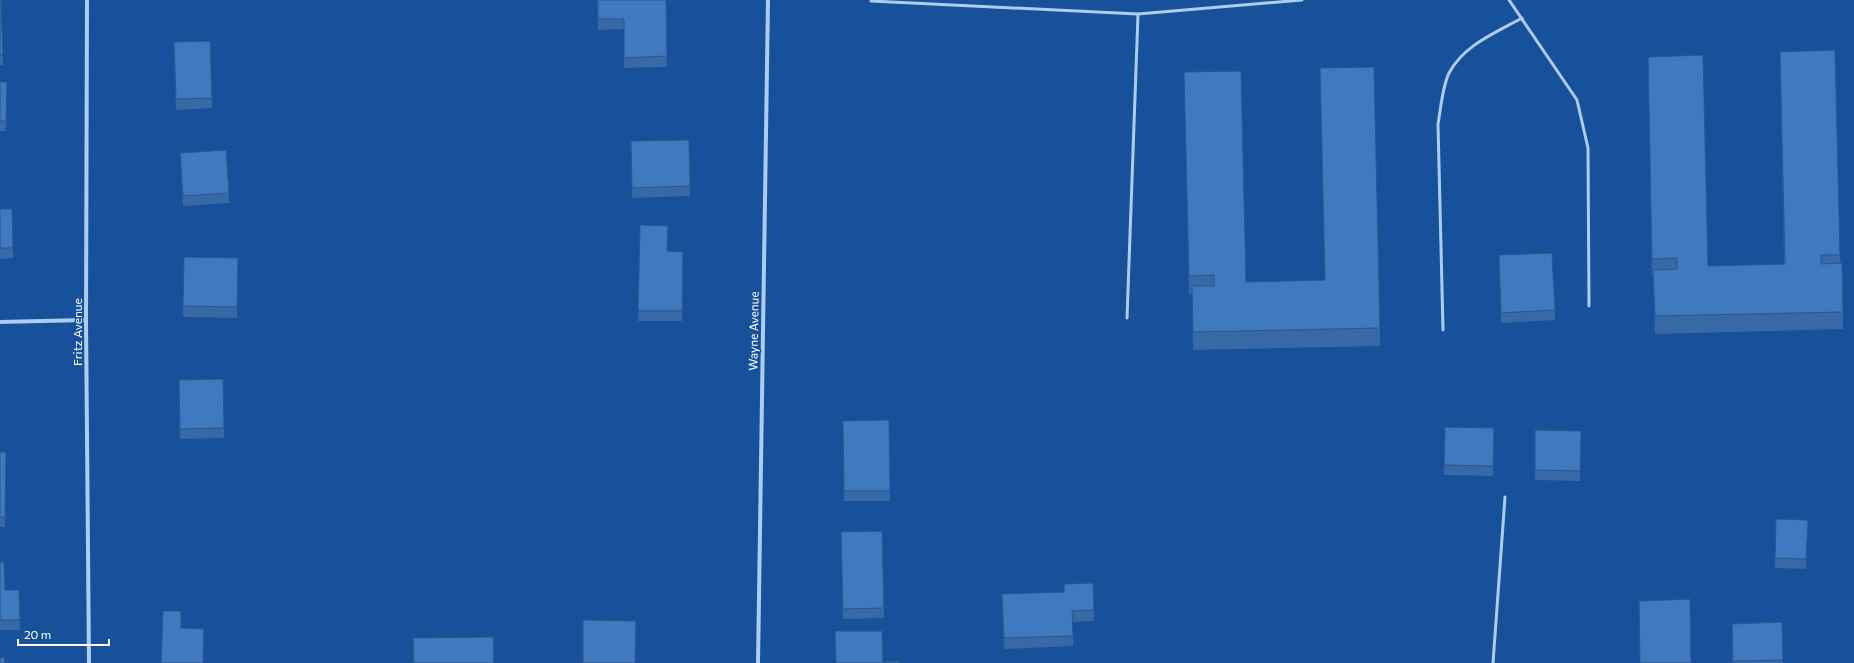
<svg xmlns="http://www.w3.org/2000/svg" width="1854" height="663" font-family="Commissioner,sans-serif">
<rect width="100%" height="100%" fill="#17519b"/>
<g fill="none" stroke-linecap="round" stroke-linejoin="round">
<g stroke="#acccf2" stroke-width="3">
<path d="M1509,0L1577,100L1588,148L1589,306"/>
<path d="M871,1L1138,14L1302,0"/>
<path d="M1127,318L1138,14"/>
<path d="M1443,330L1438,124C1441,108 1442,88 1449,73C1464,45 1495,33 1522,18"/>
<path d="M1493,663L1505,497"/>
</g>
<g stroke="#acccf2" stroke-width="4">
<path d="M87,0L86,320L89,663"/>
<path d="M0,322L86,320"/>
<path d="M758,663L768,0"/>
</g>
</g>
<g fill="#3669a6">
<path d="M0,0L3,55V65H0Z"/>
<path d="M597,0H666L667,67L624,68V29L598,30Z"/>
<path d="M174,42L212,98V108L176,110Z"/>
<path d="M1780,52L1840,255L1843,312V329L1655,334L1653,276H1652L1648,57L1708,266L1784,264Z"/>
<path d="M1320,68L1380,328V346L1193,350L1192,294H1189L1184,72L1246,282L1325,280Z"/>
<path d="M0,82L7,92L6,131H0Z"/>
<path d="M689,140L690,196L632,198L631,141Z"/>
<path d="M180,153L229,193V203L183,206Z"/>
<path d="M0,209L13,248V258L0,259Z"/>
<path d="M640,225L667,251L683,252L682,321H638Z"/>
<path d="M1499,255L1555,310V320L1501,323Z"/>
<path d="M184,257L238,258L237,318L183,317Z"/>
<path d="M223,379L224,438L180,439L179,380Z"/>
<path d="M889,420L890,501H844L843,421Z"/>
<path d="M1535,430L1581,431L1580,481L1535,480Z"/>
<path d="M1494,439L1493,476L1444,475V465Z"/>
<path d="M0,452H6L5,527H0Z"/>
<path d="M1808,520L1806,569L1775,568V558Z"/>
<path d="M841,542L884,608V618L843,619Z"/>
<path d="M0,562L5,590H19L20,630H0Z"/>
<path d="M1002,594L1094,610V621L1073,622V646L1004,649Z"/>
<path d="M1782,622L1783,663H1732V624Z"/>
</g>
<g fill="#3f7ac1" stroke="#2c5587">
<path d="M0,0H1L3,55H0Z"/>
<path d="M598,0H666L667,56L624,58V19H598Z"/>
<path d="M210,41L212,98L176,99L174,42Z"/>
<path d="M1835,50L1840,255H1821V264L1842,263L1843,312L1655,316L1653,270L1677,269V258L1652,259L1648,57L1703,55L1708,266L1785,264L1780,52Z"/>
<path d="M1374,67L1380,328L1193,332L1192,286H1214V275L1189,276L1184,72L1241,71L1246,282L1325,280L1320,68Z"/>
<path d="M0,82H7L6,121H0Z"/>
<path d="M689,140L690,186L632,188L631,141Z"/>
<path d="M226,150L229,193L183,196L180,153Z"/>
<path d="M0,209H12L13,248H0Z"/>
<path d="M640,225L668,226L667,251L683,252L682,311H638Z"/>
<path d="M1552,253L1555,310L1501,313L1499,255Z"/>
<path d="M184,257L238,258L237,307L183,306Z"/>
<path d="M223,379L224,428L180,429L179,380Z"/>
<path d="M889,420L890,491H844L843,421Z"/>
<path d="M1445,427L1494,428L1493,466L1444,465Z"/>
<path d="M1535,430L1581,431L1580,471L1535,470Z"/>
<path d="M0,452H6L5,517H0Z"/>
<path d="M1776,519L1808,520L1806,559L1775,558Z"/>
<path d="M882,531L884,608L843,609L841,532Z"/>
<path d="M0,562H4L5,590H19L20,620H0Z"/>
<path d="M1093,583L1094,610L1072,611L1073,636L1004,638L1002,594L1064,592V584Z"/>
<path d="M1690,599L1691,663H1640L1639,601Z"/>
<path d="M163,611H181V628L204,629L203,663H161Z"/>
<path d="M583,620L636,621L635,663H583Z"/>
<path d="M1782,622L1783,660L1733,661L1732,624Z"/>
<path d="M835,631H882L883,662L899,661V663H836Z"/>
<path d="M493,637L494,663H414L413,638Z"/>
<path d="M4,657L5,663H0V658Z"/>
</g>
<g text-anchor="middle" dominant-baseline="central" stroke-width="3" stroke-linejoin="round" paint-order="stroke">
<g font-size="12" fill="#fff" stroke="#17519b">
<text transform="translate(753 331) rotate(-89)">Wayne Avenue</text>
<text transform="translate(77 332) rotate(-90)">Fritz Avenue</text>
</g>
</g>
<path d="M18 639v6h91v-6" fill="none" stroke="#ffffff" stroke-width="2"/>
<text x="24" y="639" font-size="12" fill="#ffffff" stroke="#17519b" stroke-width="3" paint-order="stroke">20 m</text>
</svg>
